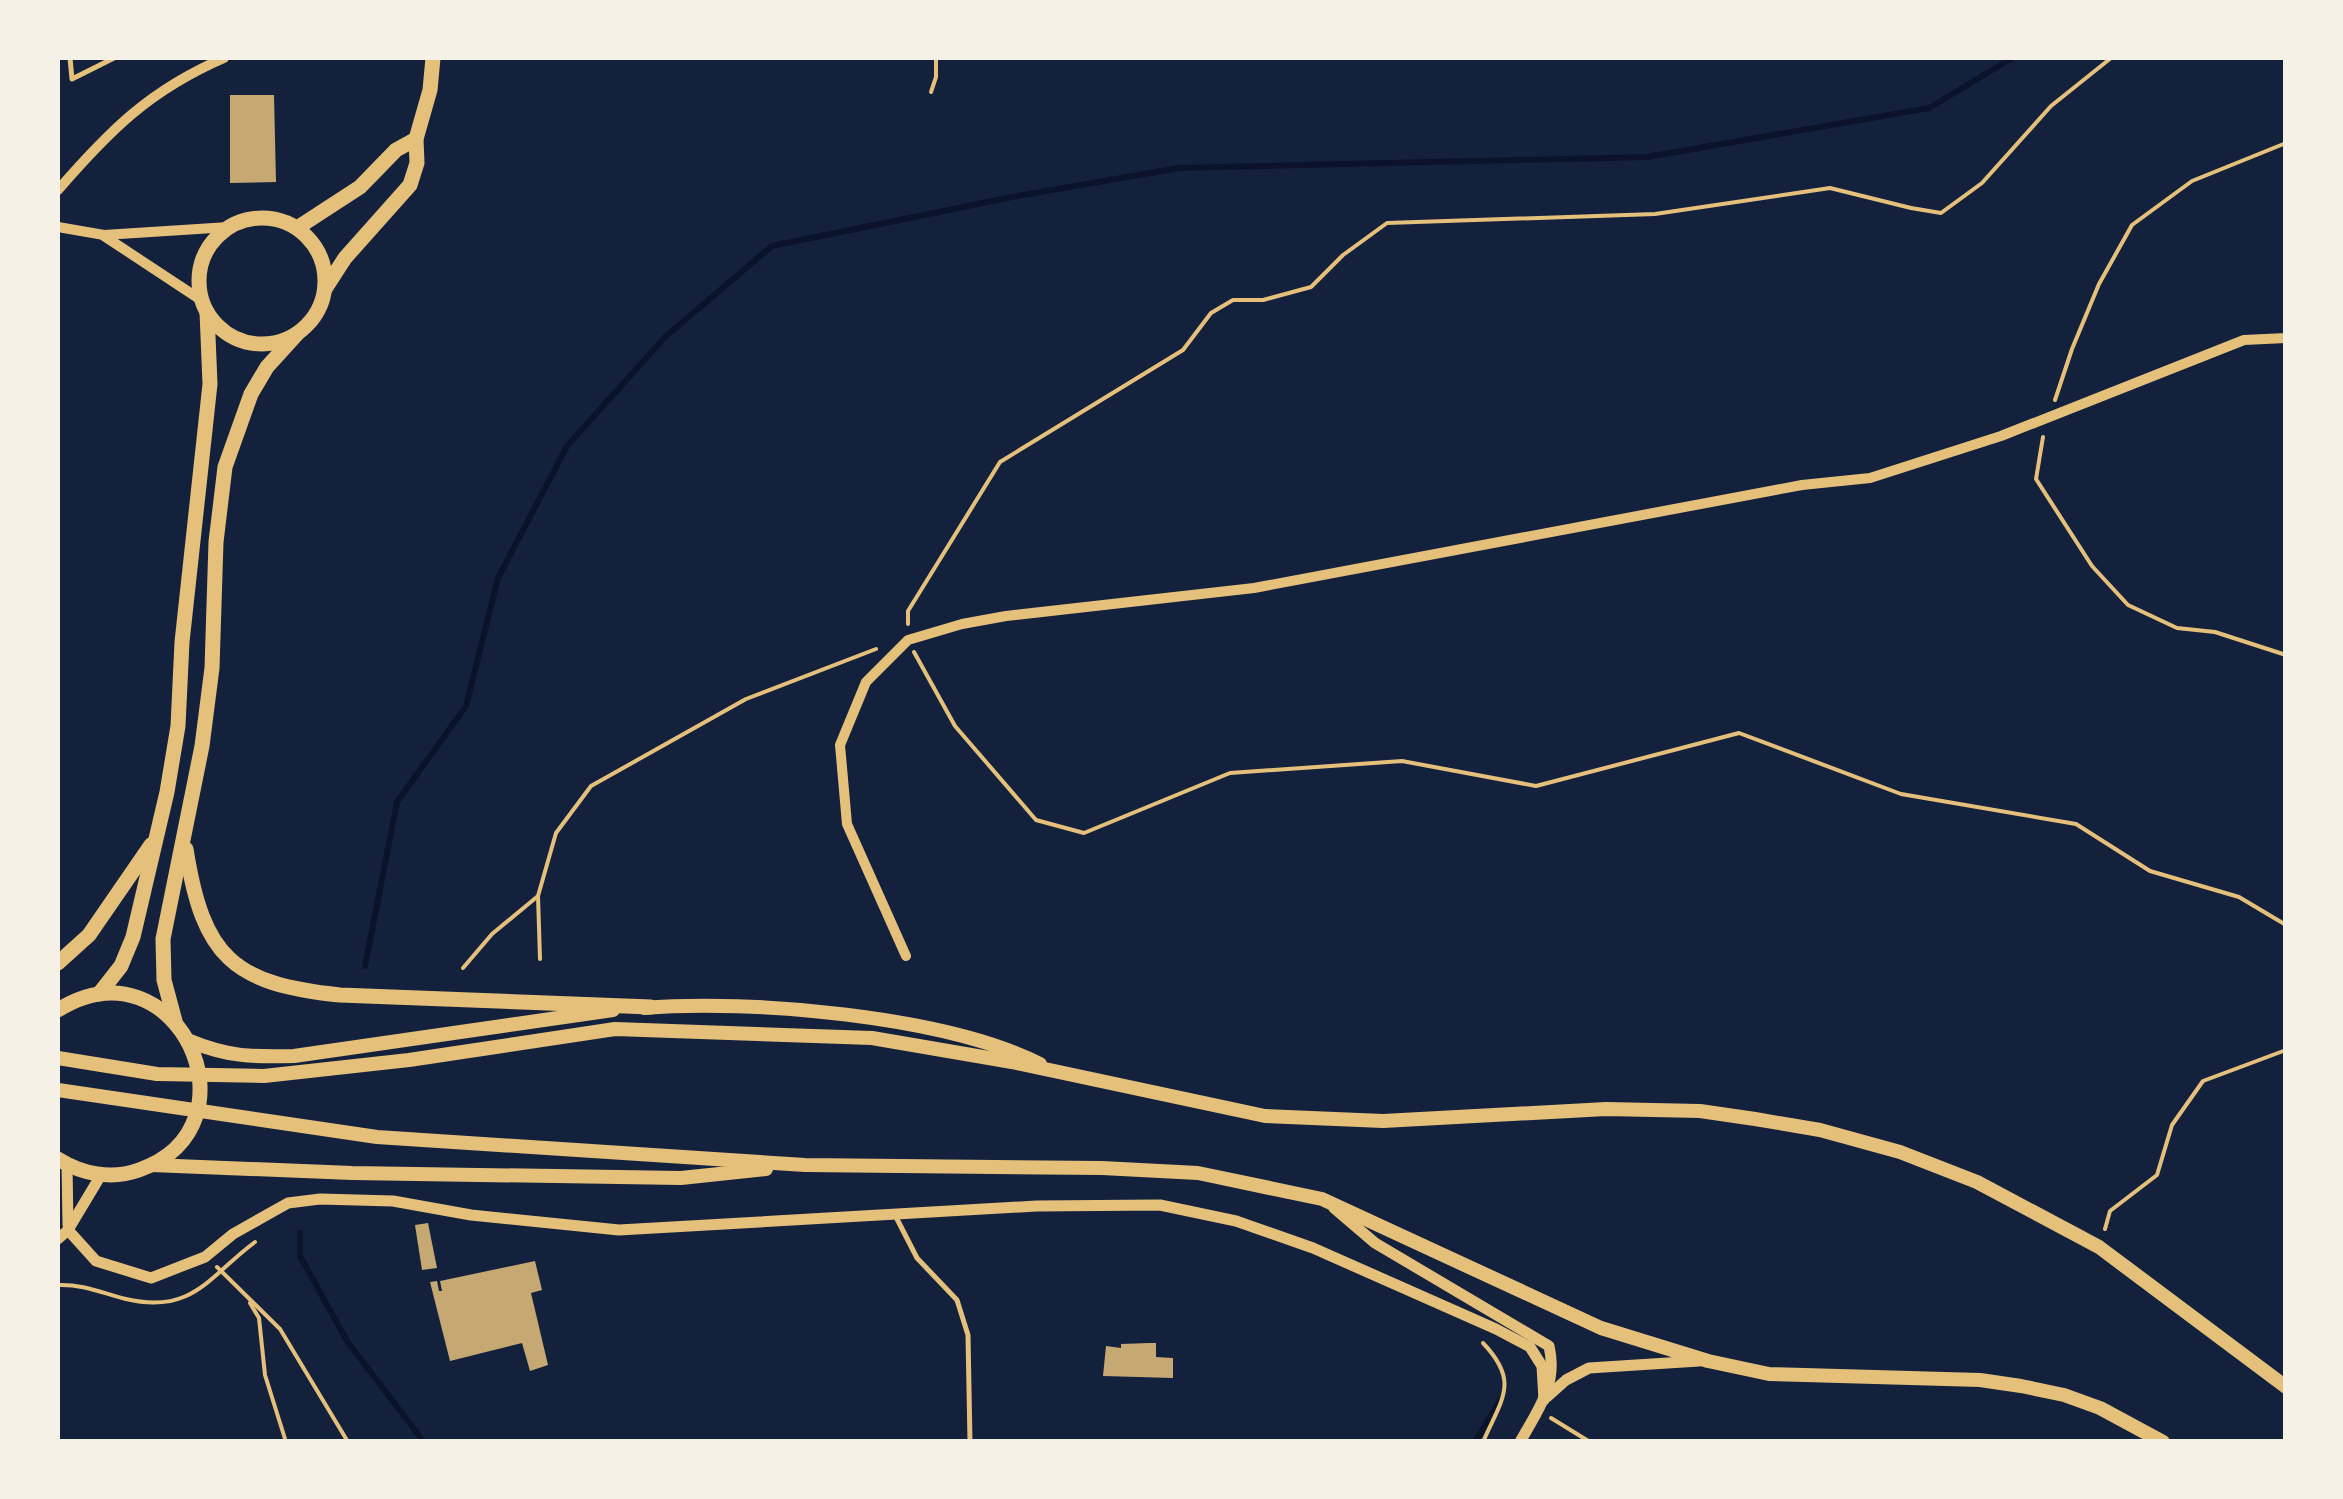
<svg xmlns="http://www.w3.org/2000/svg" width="2343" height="1499" font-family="'Noto Sans',sans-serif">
<rect width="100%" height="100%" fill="#14213d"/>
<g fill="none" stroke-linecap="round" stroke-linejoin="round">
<g stroke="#0b132b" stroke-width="6">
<path d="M365,966L397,802L466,706L498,578L567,446L666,336L772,246L1012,197L1179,168L1647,157L1929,108L2012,58"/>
<path d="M300,1233V1256L347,1341L424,1442"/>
<path d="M1475,1442L1500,1400"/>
</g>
</g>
<g fill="#c6a872">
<path d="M230,95H274L276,182L230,183Z"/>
<path d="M428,1223L437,1268L422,1270L415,1225Z"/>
<path d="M535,1261L542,1290L531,1293L548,1365L530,1371L522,1343L450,1361L430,1282L437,1281L439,1291H442L440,1281Z"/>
<path d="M1149,1343H1156V1357L1173,1358V1378L1103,1376L1106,1346L1121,1348V1344Z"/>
</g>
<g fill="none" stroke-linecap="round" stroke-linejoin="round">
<g stroke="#e5c07b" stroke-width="4">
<path d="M931,92L936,77V58"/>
<path d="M2055,400L2072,349L2099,284L2132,225L2192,181L2286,143"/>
<path d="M2043,437L2036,479L2092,566L2128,605L2177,628L2215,632L2286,655"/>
<path d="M908,624V611L1000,462L1183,350L1211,313L1233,300H1263L1311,287L1343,255L1387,223L1655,214L1830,188L1911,208L1941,213L1982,183L2051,106L2111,58"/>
<path d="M914,652L955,726L1036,820L1084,833L1230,773L1402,761L1536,786L1739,733L1901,794L2076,824L2150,871L2239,897L2286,925"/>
<path d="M538,896L540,959"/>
<path d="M463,968L492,934L538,896L556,833L591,786L746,699L876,649"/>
<path d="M2105,1229L2110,1211L2157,1175L2172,1125L2203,1081L2286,1050"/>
<path d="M217,1267L280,1329L348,1442"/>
<path d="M58,1285C83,1284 102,1293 126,1299C193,1315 210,1275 255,1242"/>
<path d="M250,1303L259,1318L265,1375L286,1442"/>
<path d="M1551,1418L1590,1442"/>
<path d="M1483,1442C1502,1398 1520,1382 1483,1343"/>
</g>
<g stroke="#e5c07b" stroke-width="5">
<path d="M70,58L72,79L114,58"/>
<path d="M896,1217L917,1258L957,1300L968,1335L970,1442"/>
</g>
<g stroke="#e5c07b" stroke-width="10">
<path d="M58,190C110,130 150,90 224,58"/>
<path d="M58,227L104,235L229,227"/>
<path d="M104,236L201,300"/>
<path d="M906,956L847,824L840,745L866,682L908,640L962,624L1006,616L1254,588L1802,485L1870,478L2001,436L2244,340L2286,338"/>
</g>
<g stroke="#e5c07b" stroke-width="11">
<path d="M67,1165L68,1225"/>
<path d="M1334,1208L1375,1243L1549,1346C1558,1384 1539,1408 1520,1442"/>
<path d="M68,1230L96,1261L151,1278L205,1257L233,1234L288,1203L320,1199L393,1201L471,1215L619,1230L1037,1206L1160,1205L1236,1221L1313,1248L1496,1329L1530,1347L1542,1366L1544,1400"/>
<path d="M58,1239L68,1230L101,1175"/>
<path d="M1547,1397L1566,1380L1589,1368L1699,1361"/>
</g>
<g stroke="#e5c07b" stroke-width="14">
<path d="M644,1008C750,999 945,1016 1040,1064"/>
<path d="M190,1041C228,1057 253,1057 294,1056L613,1010"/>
<path d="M58,1058L157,1074L264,1076L409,1060L615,1029L872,1038L1012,1062L1265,1116L1383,1121L1606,1109L1700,1111L1755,1119L1820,1130L1900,1152L1977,1182L2099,1247L2286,1387"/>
<path d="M58,1090L377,1137L805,1165L1102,1168L1198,1173L1322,1199L1601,1328L1708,1361L1769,1374L1980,1380L2021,1386L2064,1395L2100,1408L2163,1442"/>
<path d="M152,1165L352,1173L681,1178L766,1169"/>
</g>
<g stroke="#e5c07b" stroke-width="15">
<circle cx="262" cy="281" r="63"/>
<path d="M297,228L360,187L396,150L416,139"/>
<path d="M325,289L345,258L410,185L417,163L416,139L430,90L433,58"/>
<path d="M186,849C203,957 233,984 340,995L651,1007"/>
<path d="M58,963L89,935L151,845"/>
<path d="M99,994L121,966L133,937L167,792L178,726L182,642L210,384L207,312"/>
<path d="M58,1010C177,936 264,1127 139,1170C111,1180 82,1174 58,1159"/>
<path d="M175,1021L164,980L163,939L202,746L212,668L216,542L225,467L251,394L267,367L297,334"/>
</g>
</g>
<rect width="2343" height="1499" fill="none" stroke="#f6f1e7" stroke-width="120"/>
</svg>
